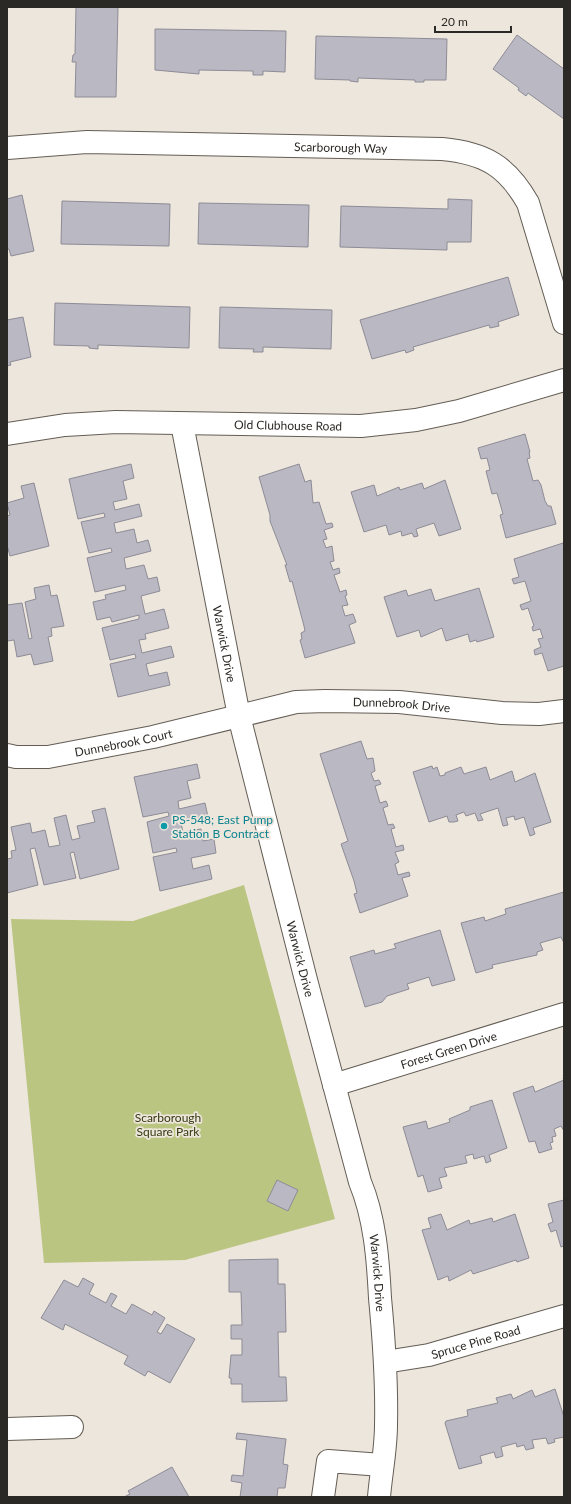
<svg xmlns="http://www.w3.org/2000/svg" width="571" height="1504" font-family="Lato,sans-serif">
<rect width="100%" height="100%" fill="#ede6dc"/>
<path fill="#bbc582" d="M244,885L335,1219L185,1260L44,1263L11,919L133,921Z"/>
<g fill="#bab9c3" stroke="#8d8b96">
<path d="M76,7H118L116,97H75L76,62H72L73,55L75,54Z"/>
<path d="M155,29L286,31L285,72L263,71V75H253V71L199,70V74L155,70Z"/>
<path d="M517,35L564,69V119L528,93L526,96L518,90L519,88L493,69Z"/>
<path d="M316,36L447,39L446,80H424V82H415V80L358,78V82L350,81V80L315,79Z"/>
<path d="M22,195L34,251L11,256L9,249H7V199Z"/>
<path d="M448,199L472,200L471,242H447V250L340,247L341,206L448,209Z"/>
<path d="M62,201L170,204L169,246L61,244Z"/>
<path d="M199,203L309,205L308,247L198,244Z"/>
<path d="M508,277L519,315L498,322L499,326L490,328L489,325L413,347L414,350L406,353L405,350L372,359L360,320Z"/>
<path d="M55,303L190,307L189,348L98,345V349L89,348V346L54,345Z"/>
<path d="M220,307L332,310L331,349L263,347V352H253L254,349L219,348Z"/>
<path d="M23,317L31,357L10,362L11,365L7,366V320Z"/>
<path d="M525,434L530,452H529L530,458L527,459L533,481L538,480L541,485L545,501L548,506H551L556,524L506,538L500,515L503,514L497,493L492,494L486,471L490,470L487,458L481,459L478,448Z"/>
<path d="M131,464L134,478L123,481L127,499L113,502L115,510L139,504L142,516L114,523L116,533L134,529L137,543L148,540L151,551L124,558L126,569L144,565L148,579L157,577L160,591L141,596L145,614L164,609L169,628L145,634L146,639L139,640L142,653L171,646L174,657L146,664L149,676L167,672L170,685L118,697L110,664L136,658L135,654L110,660L102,628L139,619V615L112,622L110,617L97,620L93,602L106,599L105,595L126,590L125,585L95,592L87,558L112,552L111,548L89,553L81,522L105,517L104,513L78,519L69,479Z"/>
<path d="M299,464L305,482L311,480L313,503L319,502L326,524L332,523L333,527L324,530L327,539L323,540L326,548L332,546L334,561L330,562L333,570L339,568L340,573L334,575L340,592L346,590L347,595L345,596L348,605L342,606L345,616L353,614L356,622L349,625L355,643L305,658L300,640L302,639L301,633L305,631L304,626L292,581L290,582L285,565H287L270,521V515L259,477Z"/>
<path d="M445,480L461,529L439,536L434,523L416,529L418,536L414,537L412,533L402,536L401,531L389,535L386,525L364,532L351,492L374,485L377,496L399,487L400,490L422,483L424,489Z"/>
<path d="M34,483L49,546L10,556L7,545V516L10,515L7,503L24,498L21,486Z"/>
<path d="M563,543L564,547V666L548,671L542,653L535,655L534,650L541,647L538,639L543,638L540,629L533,631L532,627L534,626L528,608L522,610L520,605L531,601L525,581L514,584L512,579L519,577L514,559Z"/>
<path d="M49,585L51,596L57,595L64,626L51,628L52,636L48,637L53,661L34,665L31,654L17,657L14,640L7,641V605L22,603L29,639L32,638L25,602L36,599L34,588Z"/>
<path d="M479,588L494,637L477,642L476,640L470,642L468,634L446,641L442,628L421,637L419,630L397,637L384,597L406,590L408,596L431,589L435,601Z"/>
<path d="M361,741L367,759L373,758L375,771L371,773L374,781L379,780L381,784L375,786L380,803L386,801L388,806L383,808L388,825L393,824L395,828L391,829L396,847L403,845L404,850L395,852L399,862L395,864L398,875L409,872L410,876L402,878L408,896L360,913L354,894L357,893L354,881L341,844L348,841L320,754Z"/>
<path d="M197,764L200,778L187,781L191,798L178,801L179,809L205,803L208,817L181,823L183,832L201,829L203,841L214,839L216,853L191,858L193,869L209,865L212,879L160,891L153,857L177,852L176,848L153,853L147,822L169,816L168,812L143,817L134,777Z"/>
<path d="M432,766L433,769L437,767L440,776L445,775V773L461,767L464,774L486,767L490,780L512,771L515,782L535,773L551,822L533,828L535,834L530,836L524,817L515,820L514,816L506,818L508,825L503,826L498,808L480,814L483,820L478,821L475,813L466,816L464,812L456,815L458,821L454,822H449L447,816L429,822L413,772Z"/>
<path d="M105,808L119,869L80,879L74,852L70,853L76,878L44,885L35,848L30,849L38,885L7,893V859L12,858L11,851L16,850L11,827L30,823L32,833L45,830L49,847L60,845L54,818L66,815L72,840L80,838L77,826L95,822L92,811Z"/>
<path d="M564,892V943L561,937L540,943L543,950L537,952V955L492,965L493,968L476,973L461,923L484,917L485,921L506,914L505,909Z"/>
<path d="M440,930L455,980L432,986L429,977L407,984L409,989L387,996L382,1002L365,1007L350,957L374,950L375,954L396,948L394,944Z"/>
<path d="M564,1077V1131L561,1126L554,1129L556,1136L552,1137L553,1142L550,1143L552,1149L539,1153L535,1141L529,1142L513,1093L533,1086L535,1092L564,1080L563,1078Z"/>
<path d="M492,1100L507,1148L489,1155L491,1161L486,1163L484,1156L474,1159L473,1154L465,1156L467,1163L444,1168L447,1176L439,1178L442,1188L428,1192L423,1175L418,1177L403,1127L426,1121L428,1129L450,1122L449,1119L470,1110V1107Z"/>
<path d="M277,1180L298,1190L288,1211L267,1201Z"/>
<path d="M564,1200V1246L561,1247L556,1230L551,1232L548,1224L553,1222L548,1204Z"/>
<path d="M441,1214L447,1230L469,1220L470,1224L492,1218L493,1222L515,1214L529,1258L517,1262L516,1260L473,1274L471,1270L449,1281L448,1276L438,1280L422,1230L431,1228L428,1218Z"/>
<path d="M278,1259V1284H285L286,1332H278L279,1377H286L287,1401L242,1402V1384H231V1378H229L231,1355H242V1339H231V1325H242L241,1292H229V1260Z"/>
<path d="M83,1278L94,1284L89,1294L106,1303L111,1293L117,1296L111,1306L126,1314L132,1304L152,1315L154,1311L165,1318L157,1332L161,1334L167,1324L195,1339L170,1383L148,1371L145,1376L124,1364L128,1356L65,1324L63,1330L41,1318L64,1280L78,1287Z"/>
<path d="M555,1389L564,1417V1437L554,1439L555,1442L548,1444L546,1438L532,1440L534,1448L526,1450L524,1445L517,1447L516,1443L501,1447L503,1456L496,1458L494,1452L480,1456L482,1463L459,1469L445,1423L446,1421L468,1416L467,1410L498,1403L496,1398L511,1394L513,1399L532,1390L535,1397Z"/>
<path d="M237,1433L286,1439L283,1464L288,1465L285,1488H278L277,1497H240L242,1483L231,1481L232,1475L243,1476L247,1440L236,1439Z"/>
<path d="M172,1467L189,1497H124L130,1494L128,1491Z"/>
</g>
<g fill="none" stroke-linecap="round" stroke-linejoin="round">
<g stroke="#635d55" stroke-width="24">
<g id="minor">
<path id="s1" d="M7,148L87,142L442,149C485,153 507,166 528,203L564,323"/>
<path id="s2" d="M182,424L239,716L306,980L360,1182C375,1218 378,1259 380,1298C384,1340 387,1382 386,1425C386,1449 381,1473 379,1497"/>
<path id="s3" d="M7,434L65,425L116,422L361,426L416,420L459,411L564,380"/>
<path id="s4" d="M7,755L16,757H48L153,737L296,702L325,701L399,702L502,713L539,714L564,711"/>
<path id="s5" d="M334,1085L564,1014"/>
<path id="s6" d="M385,1362L429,1355L564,1316"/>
<path d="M7,1429L72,1427"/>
<path d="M323,1497L328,1461L382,1465"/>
</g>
</g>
<use href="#minor" stroke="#fff" stroke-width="22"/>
</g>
<circle fill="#0f9aa8" stroke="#ede6dc" stroke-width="1.5" cx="164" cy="826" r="4"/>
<g text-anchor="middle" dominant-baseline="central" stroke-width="3.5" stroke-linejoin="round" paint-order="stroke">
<g font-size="12" fill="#2b2925" stroke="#ede6dc">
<text stroke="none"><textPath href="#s1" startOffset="334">Scarborough Way</textPath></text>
<text stroke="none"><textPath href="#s3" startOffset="282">Old Clubhouse Road</textPath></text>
<text stroke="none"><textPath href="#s2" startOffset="224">Warwick Drive</textPath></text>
<text stroke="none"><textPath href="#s4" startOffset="401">Dunnebrook Drive</textPath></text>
<text stroke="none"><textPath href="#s4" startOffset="118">Dunnebrook Court</textPath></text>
<text stroke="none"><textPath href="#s2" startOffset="548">Warwick Drive</textPath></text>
<text stroke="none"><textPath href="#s5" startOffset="120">Forest Green Drive</textPath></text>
<text stroke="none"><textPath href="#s2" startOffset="872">Warwick Drive</textPath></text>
<text stroke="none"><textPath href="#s6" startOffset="93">Spruce Pine Road</textPath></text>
</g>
<g font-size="12" fill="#0d838f" stroke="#ede6dc" text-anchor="start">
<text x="172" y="819">PS-548; East Pump<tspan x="172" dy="14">Station B Contract</tspan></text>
</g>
<g font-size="12" fill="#353910" stroke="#ede6dc">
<text x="168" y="1117">Scarborough<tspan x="168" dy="14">Square Park</tspan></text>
</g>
</g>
<rect width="571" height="1504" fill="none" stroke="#2b2925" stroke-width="16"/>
<path d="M435 26v6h76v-6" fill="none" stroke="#2b2925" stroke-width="2"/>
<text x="441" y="26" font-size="12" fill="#2b2925" stroke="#ede6dc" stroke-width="3" paint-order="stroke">20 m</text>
</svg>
